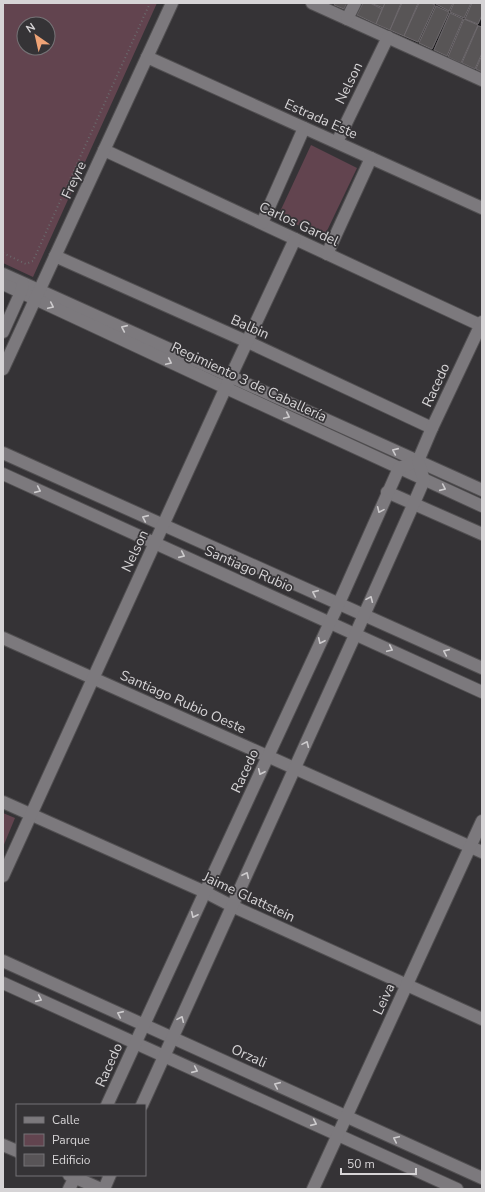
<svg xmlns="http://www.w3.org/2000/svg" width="485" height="1192" font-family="'Nunito Sans',sans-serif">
<defs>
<filter id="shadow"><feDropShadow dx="3.5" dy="3.5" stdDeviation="0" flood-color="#0009"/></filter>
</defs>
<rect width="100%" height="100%" fill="#353336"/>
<g fill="#62444f" fill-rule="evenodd">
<path d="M3,3H157L33,277L3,263ZM24,24H48V48H24Z"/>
<path d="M311,145L357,168L324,237L278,216Z"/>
<path d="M3,813L15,818L3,847Z"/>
</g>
<g fill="#585457" stroke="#6d696c" filter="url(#shadow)">
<path d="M335,3H347L344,9L334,5Z"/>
<path d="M363,3H370L382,9L376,24L357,15Z"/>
<path d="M371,3H385L383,8Z"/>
<path d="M385,3H401L390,30L376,24Z"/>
<path d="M402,3H418L404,36L390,30Z"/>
<path d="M419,3H431L435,5L418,42L404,36Z"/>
<path d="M436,3H453L449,11L436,4Z"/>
<path d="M454,3H471L464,18L450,12Z"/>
<path d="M472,3H482V15L478,24L465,19Z"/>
<path d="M436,6L449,12L432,49L419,43Z"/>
<path d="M450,13L463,19L447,56L434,50Z"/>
<path d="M464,19L478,25L461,63L448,57Z"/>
<path d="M478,26L482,27V53L475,69L462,63Z"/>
<path d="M482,55V72L476,69Z"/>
</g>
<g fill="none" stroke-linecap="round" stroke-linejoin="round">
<g stroke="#514f51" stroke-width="14">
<g id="minor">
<path d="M312,3L482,80"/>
<path d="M347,19L355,3"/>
<path d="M147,57L482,208"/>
<path d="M337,142L388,37"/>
<path d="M104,150L480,325"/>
<path d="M262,223L304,128"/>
<path d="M327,254L371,158"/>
<path d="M55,256L248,342L432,428"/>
<path d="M3,274L482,490"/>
<path d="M3,284L226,388L482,506"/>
<path d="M3,332L21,292L23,284"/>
<path d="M3,369L172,3"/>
<path d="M3,453L482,668"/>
<path d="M3,474L482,692"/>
<path d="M387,492L482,534"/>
<path d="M3,638L482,852"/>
<path d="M3,802L205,892L232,906L482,1019"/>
<path d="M3,876L231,376L295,239"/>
<path d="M3,961L482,1178"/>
<path d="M3,983L457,1189"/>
<path d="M107,1105L205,892L339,603L399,468L418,461"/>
<path d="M142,1105L356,633L414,503L424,480L418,461L432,428L482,322"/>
<path d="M3,1145L17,1151"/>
<path d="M69,1175L101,1189"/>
<path d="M69,1189L76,1175"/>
<path d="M104,1189L110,1175"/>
<path d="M313,1189L482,821"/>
</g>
</g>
<path stroke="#6a686b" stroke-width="2" stroke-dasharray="1 3" stroke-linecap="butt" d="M3,253L26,264L33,261L150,3"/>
<use href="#minor" stroke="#7c797d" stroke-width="12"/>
</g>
<defs><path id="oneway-chevron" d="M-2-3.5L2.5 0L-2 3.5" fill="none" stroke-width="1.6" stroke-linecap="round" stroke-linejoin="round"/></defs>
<g stroke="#cdcbcd">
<use href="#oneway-chevron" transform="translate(51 306) rotate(25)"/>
<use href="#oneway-chevron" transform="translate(124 328) rotate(-156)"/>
<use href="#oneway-chevron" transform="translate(169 362) rotate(25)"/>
<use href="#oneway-chevron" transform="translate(287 416) rotate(25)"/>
<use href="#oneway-chevron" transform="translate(395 451) rotate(-156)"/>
<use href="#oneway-chevron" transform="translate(443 488) rotate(24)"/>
<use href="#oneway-chevron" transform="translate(38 490) rotate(24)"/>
<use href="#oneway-chevron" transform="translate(380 510) rotate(114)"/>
<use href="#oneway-chevron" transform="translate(145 518) rotate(-156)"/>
<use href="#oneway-chevron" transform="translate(182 555) rotate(24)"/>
<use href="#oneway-chevron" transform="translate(315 593) rotate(-156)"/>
<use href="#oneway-chevron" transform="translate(370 599) rotate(-66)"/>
<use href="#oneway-chevron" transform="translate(321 641) rotate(115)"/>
<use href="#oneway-chevron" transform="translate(390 649) rotate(25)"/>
<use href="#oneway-chevron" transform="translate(446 652) rotate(-156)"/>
<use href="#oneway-chevron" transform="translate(306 744) rotate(-66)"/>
<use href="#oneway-chevron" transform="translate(261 772) rotate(115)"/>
<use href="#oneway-chevron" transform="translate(246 875) rotate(-65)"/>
<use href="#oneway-chevron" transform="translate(194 915) rotate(115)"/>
<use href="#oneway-chevron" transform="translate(39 999) rotate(24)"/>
<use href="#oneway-chevron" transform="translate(120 1014) rotate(-156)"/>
<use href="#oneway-chevron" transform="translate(181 1019) rotate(-66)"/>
<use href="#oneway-chevron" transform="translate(195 1070) rotate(24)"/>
<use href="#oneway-chevron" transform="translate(277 1085) rotate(-156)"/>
<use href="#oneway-chevron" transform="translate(314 1123) rotate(24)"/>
<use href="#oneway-chevron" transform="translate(396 1139) rotate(-155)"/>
</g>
<g text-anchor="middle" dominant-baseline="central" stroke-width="3.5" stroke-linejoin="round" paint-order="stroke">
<g font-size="14" fill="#d6d4d6" stroke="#353336">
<text transform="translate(349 83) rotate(-64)">Nelson</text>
<text transform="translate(321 119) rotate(24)">Estrada Este</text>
<text transform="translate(74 180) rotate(-65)">Freyre</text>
<text transform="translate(299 224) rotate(25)">Carlos Gardel</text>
<text transform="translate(250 327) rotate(24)">Balbin</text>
<text transform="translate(249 382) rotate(25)">Regimiento 3 de Caballería</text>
<text transform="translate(436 385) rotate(-65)">Racedo</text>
<text transform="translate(135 551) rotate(-65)">Nelson</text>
<text transform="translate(249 569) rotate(24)">Santiago Rubio</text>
<text transform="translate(183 702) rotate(24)">Santiago Rubio Oeste</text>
<text transform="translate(245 771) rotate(-65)">Racedo</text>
<text transform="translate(249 897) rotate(25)">Jaime Glattstein</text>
<text transform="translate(384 999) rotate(-65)">Leiva</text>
<text transform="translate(249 1056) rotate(24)">Orzali</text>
<text transform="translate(109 1065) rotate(-66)">Racedo</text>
</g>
</g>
<rect width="485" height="1192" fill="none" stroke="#d6d4d6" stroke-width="8"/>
<rect x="16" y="1104" width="130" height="72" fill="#353336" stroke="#757376"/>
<rect x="24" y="1117" width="20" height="6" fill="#7c797d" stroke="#757376"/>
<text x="52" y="1124" font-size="12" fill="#d6d4d6">Calle</text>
<rect x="24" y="1134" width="20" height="12" fill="#62444f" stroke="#757376"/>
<text x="52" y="1144" font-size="12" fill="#d6d4d6">Parque</text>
<rect x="24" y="1154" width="20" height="12" fill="#585457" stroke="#757376"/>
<text x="52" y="1164" font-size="12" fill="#d6d4d6">Edificio</text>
<g transform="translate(36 36) rotate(326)"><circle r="19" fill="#353336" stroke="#757376"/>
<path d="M0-3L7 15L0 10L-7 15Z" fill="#efa376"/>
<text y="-6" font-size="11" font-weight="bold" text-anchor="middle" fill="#d6d4d6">N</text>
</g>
<path d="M341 1168v6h75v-6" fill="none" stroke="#d6d4d6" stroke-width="2"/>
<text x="347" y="1168" font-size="12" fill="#d6d4d6" stroke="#353336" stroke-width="3" paint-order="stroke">50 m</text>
</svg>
